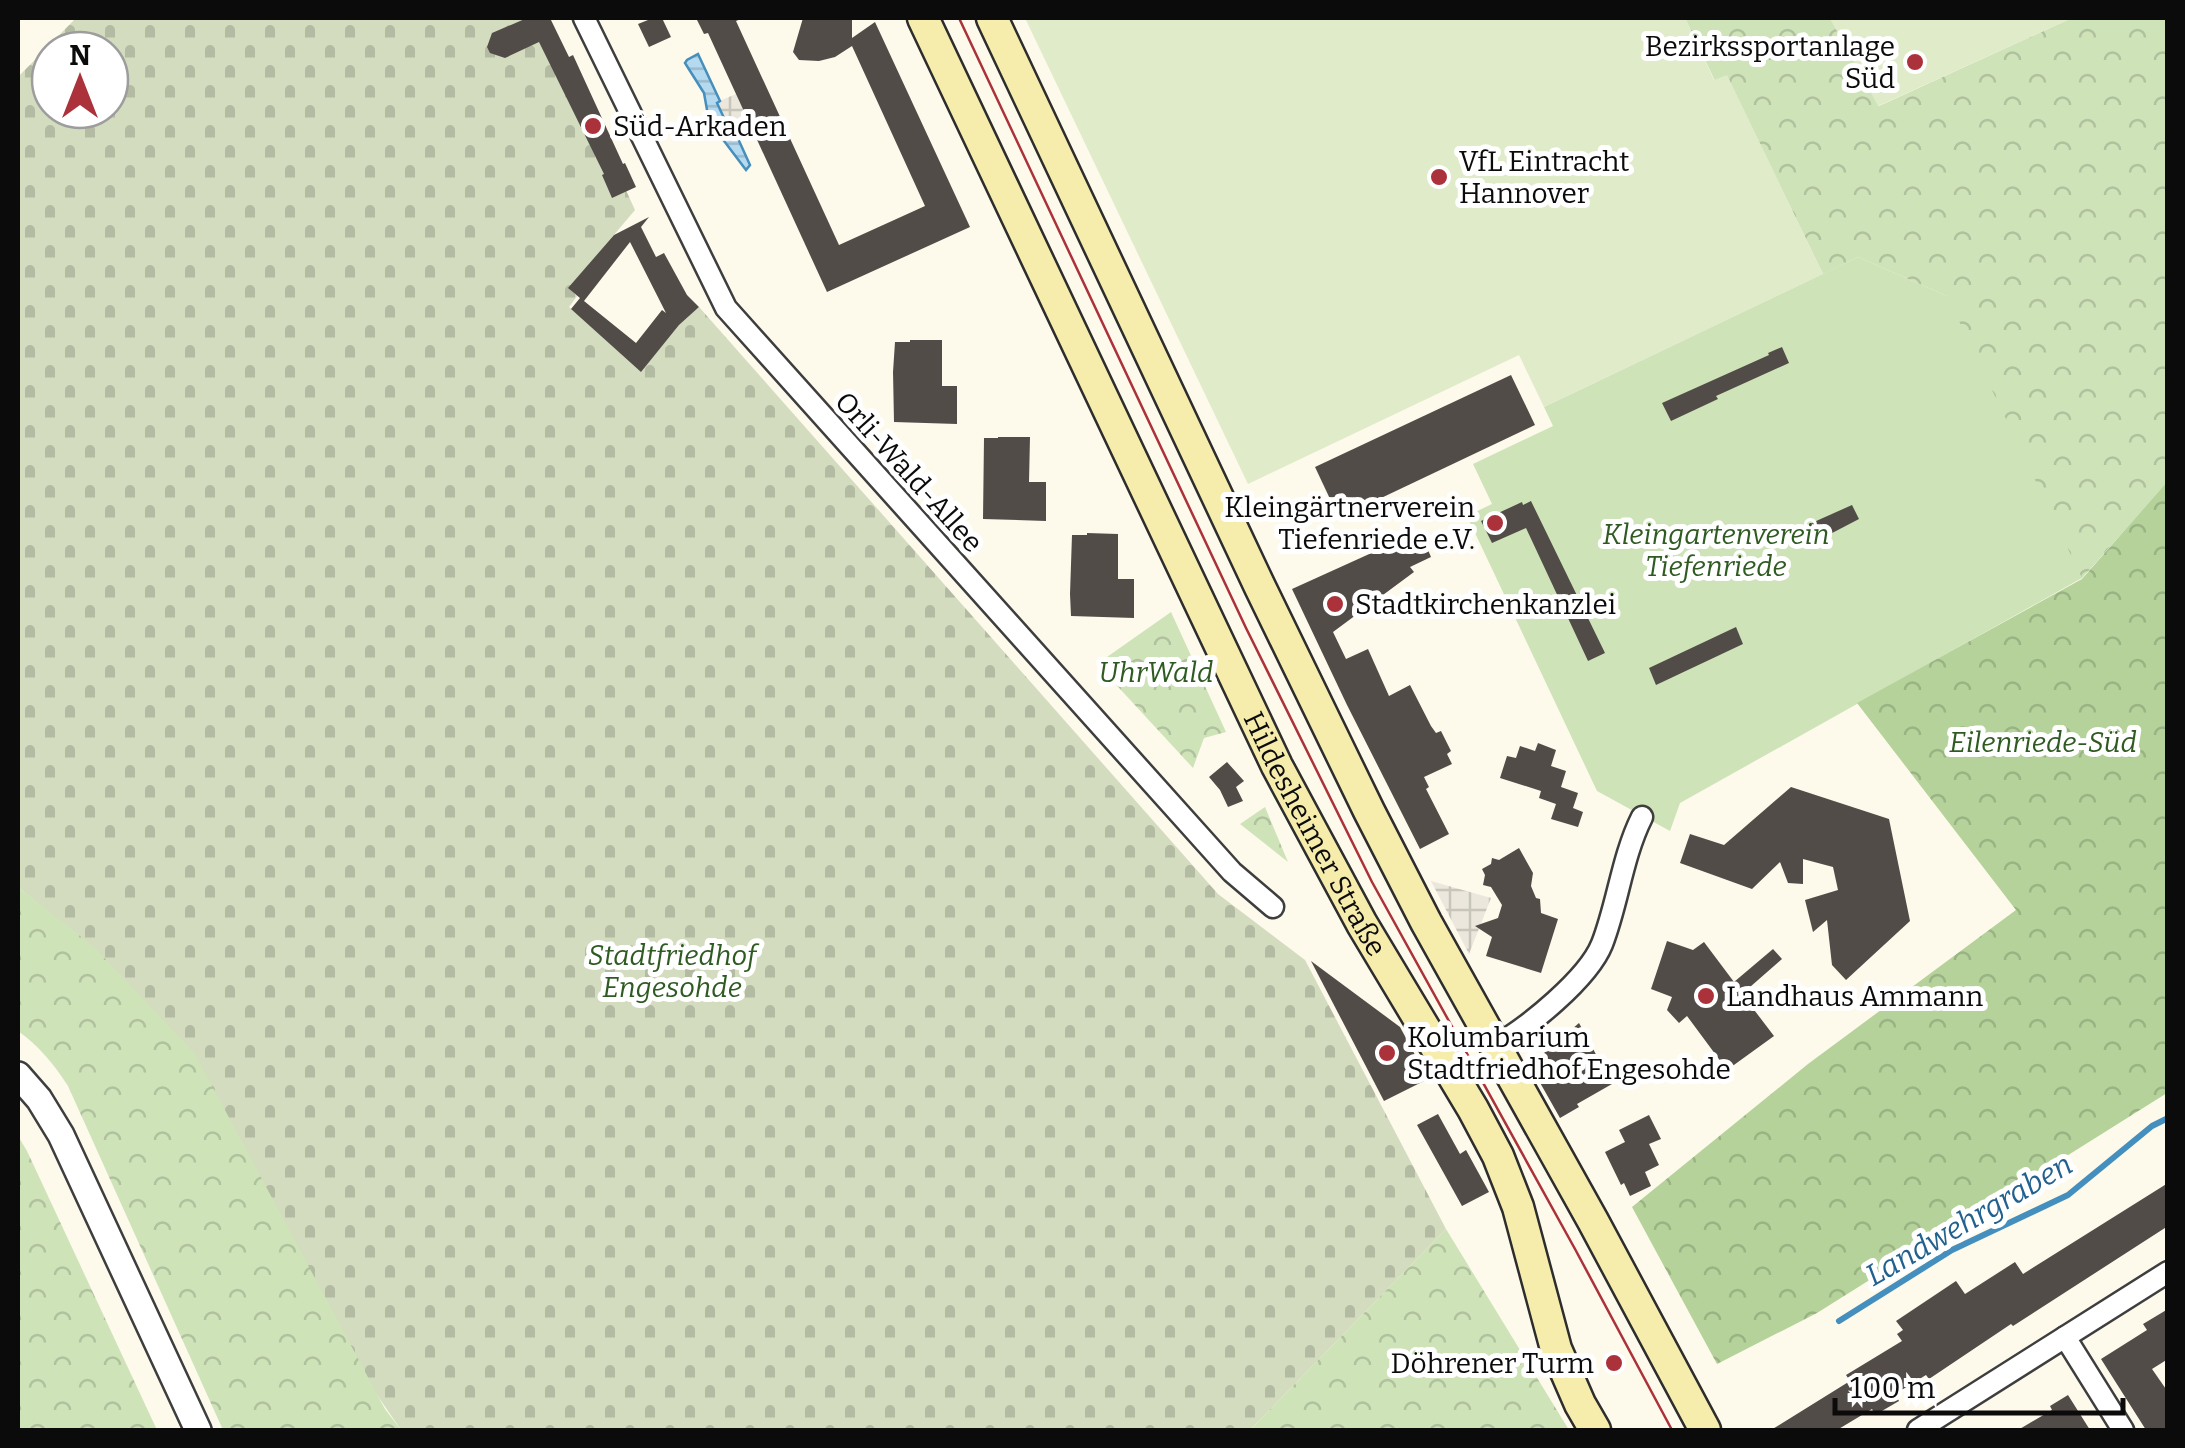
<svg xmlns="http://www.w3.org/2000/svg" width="2185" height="1448" font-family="Bitter,serif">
<defs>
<pattern id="forest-crowns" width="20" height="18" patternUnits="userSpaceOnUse" patternTransform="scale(2.5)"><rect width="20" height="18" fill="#b4d29a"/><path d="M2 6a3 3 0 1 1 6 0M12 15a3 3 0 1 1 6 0" fill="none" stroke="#99b383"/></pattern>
<pattern id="cemetery-stones" width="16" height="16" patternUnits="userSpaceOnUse" patternTransform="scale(2.5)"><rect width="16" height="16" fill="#d3dcbf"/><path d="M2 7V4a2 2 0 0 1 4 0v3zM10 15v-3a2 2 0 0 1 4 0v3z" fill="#b4bba3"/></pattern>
<pattern id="park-crowns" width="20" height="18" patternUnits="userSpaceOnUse" patternTransform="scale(2.5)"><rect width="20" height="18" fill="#cfe3b9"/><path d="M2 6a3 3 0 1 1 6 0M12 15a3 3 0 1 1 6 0" fill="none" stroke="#b0c19e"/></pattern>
<pattern id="plaza-grid" width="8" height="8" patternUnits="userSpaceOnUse" patternTransform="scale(2.5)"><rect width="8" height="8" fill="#ebe7dc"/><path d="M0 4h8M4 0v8" fill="none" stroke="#c8c5bb"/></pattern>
<pattern id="water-rules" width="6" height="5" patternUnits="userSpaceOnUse" patternTransform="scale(2.5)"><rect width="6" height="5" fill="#b5daef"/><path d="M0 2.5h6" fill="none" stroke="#9abacc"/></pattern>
</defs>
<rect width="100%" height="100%" fill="#fdf9eb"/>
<path fill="#cfe3b9" d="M2167,54V483L2082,578L1680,803L1670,831L1597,791L1467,516L1492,504L1473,464L1553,426L1544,407L1858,257L1947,296Z"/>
<path fill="url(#forest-crowns)" d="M2167,482V1093L1817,1313L1717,1364L1632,1207L1808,1064L2016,910L1857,703L2082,579Z"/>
<path fill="url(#cemetery-stones)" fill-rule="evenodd" d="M76,18H547L635,210L569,288L577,296L569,307L641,371L679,325L699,307L1218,894L1305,960L1446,1229L1250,1430H401L46,910L18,887V77ZM50,50H110V110H50Z"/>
<g fill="url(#park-crowns)">
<path d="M1685,18H1830L1879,106L2072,18H2167V482L2082,578L1947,296L1858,257L1823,274L1727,76L1715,81Z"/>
<path d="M1171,612L1226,732L1204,738L1193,768L1097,664Z"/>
<path d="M1265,807L1288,862L1240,824Z"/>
<path d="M18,887L94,947L195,1054L385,1409L401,1430H223L68,1086C54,1064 39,1046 18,1031Z"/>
<path d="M18,1136L27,1151L157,1430H18Z"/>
<path d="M1446,1229L1569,1430H1250Z"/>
</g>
<g fill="#e0ebc9">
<path d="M1025,18H1685L1714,80L1727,75L1823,274L1544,407L1519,355L1248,484Z"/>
<path d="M1830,18H2072L1878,106Z"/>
</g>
<g fill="url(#plaza-grid)">
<path d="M736,94L750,125L731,134L717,102Z"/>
<path d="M1431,881L1491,898L1469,954Z"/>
</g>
<path fill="url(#water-rules)" stroke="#448fbe" stroke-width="2.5" d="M698,54L720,101L717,103L731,133L735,132L750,165L746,170L709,121L704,93L685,63L687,60Z"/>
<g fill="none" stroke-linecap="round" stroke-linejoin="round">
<path stroke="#448fbe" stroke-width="6" d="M1839,1321L1952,1250L2068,1195L2152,1126L2168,1118"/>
</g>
<g fill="#524c49" fill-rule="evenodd">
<path d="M527,18H550L569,57L573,55L623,164L625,163L636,187L612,198L602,175L604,174L539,42L505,58L490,53L487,47L492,33Z"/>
<path d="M653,18H662L671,37L649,47L638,24Z"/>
<path d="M696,18H743L736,21L839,245L925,206L852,46L835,57L819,61L799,60L793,52L803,18H852V38L875,22L970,227L827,292L708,33L704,34Z"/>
<path d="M649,217L641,227L656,257L664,253L687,295L699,307L679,325L641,372L571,309L580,298L568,288L614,235ZM630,242L666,313L662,310L636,343L584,301Z"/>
<path d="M910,340H942V386H957V424L894,422L893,372L895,342H910Z"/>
<path d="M1782,347L1789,363L1716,396L1718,399L1671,421L1662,403L1769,355L1768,353Z"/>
<path d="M1511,375L1535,425L1339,518L1315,467Z"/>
<path d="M998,437H1030L1029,482H1046V521L983,519L984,438H998Z"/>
<path d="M1531,501L1605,653L1588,661L1526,528L1492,543L1481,521L1522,502L1523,505Z"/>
<path d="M1852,505L1859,519L1813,543L1805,526Z"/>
<path d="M1420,531L1431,557L1410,567L1414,572L1333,632L1346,659L1368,649L1389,696L1410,685L1431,726L1436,733L1441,731L1451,751L1447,754L1452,764L1424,777L1429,787L1426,789L1449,834L1420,849L1347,705L1292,589Z"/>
<path d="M1087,533L1118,534V579H1134V618L1071,616L1070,594L1072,535H1087Z"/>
<path d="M1736,627L1743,644L1656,685L1649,668Z"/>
<path d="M1538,743L1556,750L1551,766L1566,771L1561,787L1578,793L1573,808L1583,812L1578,827L1551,819L1556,804L1539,798L1541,791L1500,778L1507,756L1516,758L1520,746L1535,751Z"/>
<path d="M1227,762L1244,781L1236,787L1243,801L1228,807L1220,790L1209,777Z"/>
<path d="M1791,787L1889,819L1910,921L1846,980L1832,965L1827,920L1813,932L1805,900L1838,890L1833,867L1803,859V884L1788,883L1780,862L1752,889L1680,863L1690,834L1724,845Z"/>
<path d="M1519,848L1533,873L1531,886L1536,898L1540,899L1541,913L1558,919L1541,973L1486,956L1492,937L1475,926L1498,918L1502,905L1491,887L1483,885L1485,875L1482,869L1491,864L1492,858L1499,860Z"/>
<path d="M1667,941L1693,950L1704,942L1734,982L1773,949L1782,959L1742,994L1774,1036L1727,1070L1687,1016L1679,1023L1667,1010L1672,997L1651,989Z"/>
<path d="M1311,961L1400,1027L1428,1079L1384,1101Z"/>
<path d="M1579,1023L1612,1084L1577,1104L1579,1107L1560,1118L1530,1065Z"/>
<path d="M1438,1114L1460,1154L1466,1150L1489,1192L1462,1206L1417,1125Z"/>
<path d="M1649,1115L1661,1139L1649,1144L1659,1165L1645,1172L1651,1186L1630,1196L1624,1183L1621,1185L1605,1152L1625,1142L1619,1130Z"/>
<path d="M2168,1183V1226L2013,1326L2011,1324L1929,1379L1926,1375L1895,1394L1899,1401L1875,1415L1872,1409L1837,1430H1771L1850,1381L1846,1375L1902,1341L1897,1334L1903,1330L1896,1321L1956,1281L1965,1294L2015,1262L2023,1274Z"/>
<path d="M2168,1309V1359L2152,1369L2168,1392V1430H2146L2101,1359L2147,1330L2143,1324Z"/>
<circle cx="1614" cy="1363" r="11"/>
<path d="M2068,1395L2090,1430H2018L2052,1410L2050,1406Z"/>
</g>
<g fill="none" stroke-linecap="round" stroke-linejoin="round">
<g stroke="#3e3e3e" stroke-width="25">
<g id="minor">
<path d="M584,18L726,308L1232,872L1273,907"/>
<path d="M1495,1046C1527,1028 1588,979 1602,944C1618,903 1622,857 1642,817"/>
<path d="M2065,1337L2123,1430"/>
<path d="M1918,1430L2168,1272"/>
</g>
</g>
<g stroke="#3e3e3e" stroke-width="30">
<path id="tertiary" d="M18,1075L39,1099L61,1135L198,1430"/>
</g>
<g stroke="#2d2d2d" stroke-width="35">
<g id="secondary">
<path id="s1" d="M923,18L1277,766L1362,924L1473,1109L1498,1156L1518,1207L1556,1349L1580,1404L1595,1430"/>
<path d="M992,18L1260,587L1369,811L1426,922L1593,1221L1705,1430"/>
</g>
</g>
<use href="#minor" stroke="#fff" stroke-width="20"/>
<use href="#tertiary" stroke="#fff" stroke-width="25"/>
<use href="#secondary" stroke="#f6edad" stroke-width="30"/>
<path stroke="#ab323a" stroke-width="2.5" d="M959,18L1246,628L1372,882L1575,1249L1672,1430"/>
</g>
<g fill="#ab323a" stroke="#fff" stroke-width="4">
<circle cx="1915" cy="62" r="10"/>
<circle cx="593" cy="126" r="10"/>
<circle cx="1439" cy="177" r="10"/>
<circle cx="1495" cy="523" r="10"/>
<circle cx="1335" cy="604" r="10"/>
<circle cx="1706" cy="996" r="10"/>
<circle cx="1387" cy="1053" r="10"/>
<circle cx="1614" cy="1363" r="10"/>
</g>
<g text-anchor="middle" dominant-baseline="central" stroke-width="10" stroke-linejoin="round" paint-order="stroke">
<g font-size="28" fill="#0b0b0b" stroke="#fff" text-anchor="start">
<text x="1895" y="46" text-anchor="end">Bezirkssportanlage<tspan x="1895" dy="32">Süd</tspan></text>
<text x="613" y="126">Süd-Arkaden</text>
<text x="1459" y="161">VfL Eintracht<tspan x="1459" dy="32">Hannover</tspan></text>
<text x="1475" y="507" text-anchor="end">Kleingärtnerverein<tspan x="1475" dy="32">Tiefenriede e.V.</tspan></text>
<text x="1355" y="604">Stadtkirchenkanzlei</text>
<text x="1726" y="996">Landhaus Ammann</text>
<text x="1407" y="1037">Kolumbarium<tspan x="1407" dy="32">Stadtfriedhof Engesohde</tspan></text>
<text x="1594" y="1363" text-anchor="end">Döhrener Turm</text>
</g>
<g font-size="28" fill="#0b0b0b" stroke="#fff">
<text transform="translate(909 472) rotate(48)">Orli-Wald-Allee</text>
<text stroke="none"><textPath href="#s1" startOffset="905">Hildesheimer Straße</textPath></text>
</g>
<g font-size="28" font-style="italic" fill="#2f5b23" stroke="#fff">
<text x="1716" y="534">Kleingartenverein<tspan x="1716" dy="32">Tiefenriede</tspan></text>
<text x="1156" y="672">UhrWald</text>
<text x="2043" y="742">Eilenriede-Süd</text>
<text x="672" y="955">Stadtfriedhof<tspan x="672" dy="32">Engesohde</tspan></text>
</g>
<g font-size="30" font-style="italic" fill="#22618e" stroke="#fff">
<text transform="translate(1969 1220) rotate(-30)">Landwehrgraben</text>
</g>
</g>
<rect width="2185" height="1448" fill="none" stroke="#0b0b0b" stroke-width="40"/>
<g transform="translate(80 80)"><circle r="48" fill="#ffffff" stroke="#9d9d9d" stroke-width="2.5"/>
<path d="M0-8L18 38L0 25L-18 38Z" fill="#ab323a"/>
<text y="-15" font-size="28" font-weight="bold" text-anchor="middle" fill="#0b0b0b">N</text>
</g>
<path d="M1835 1398v15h288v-15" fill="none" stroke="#0b0b0b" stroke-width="5"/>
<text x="1850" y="1398" font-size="30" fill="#0b0b0b" stroke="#ffffff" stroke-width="8" paint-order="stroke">100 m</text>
</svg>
